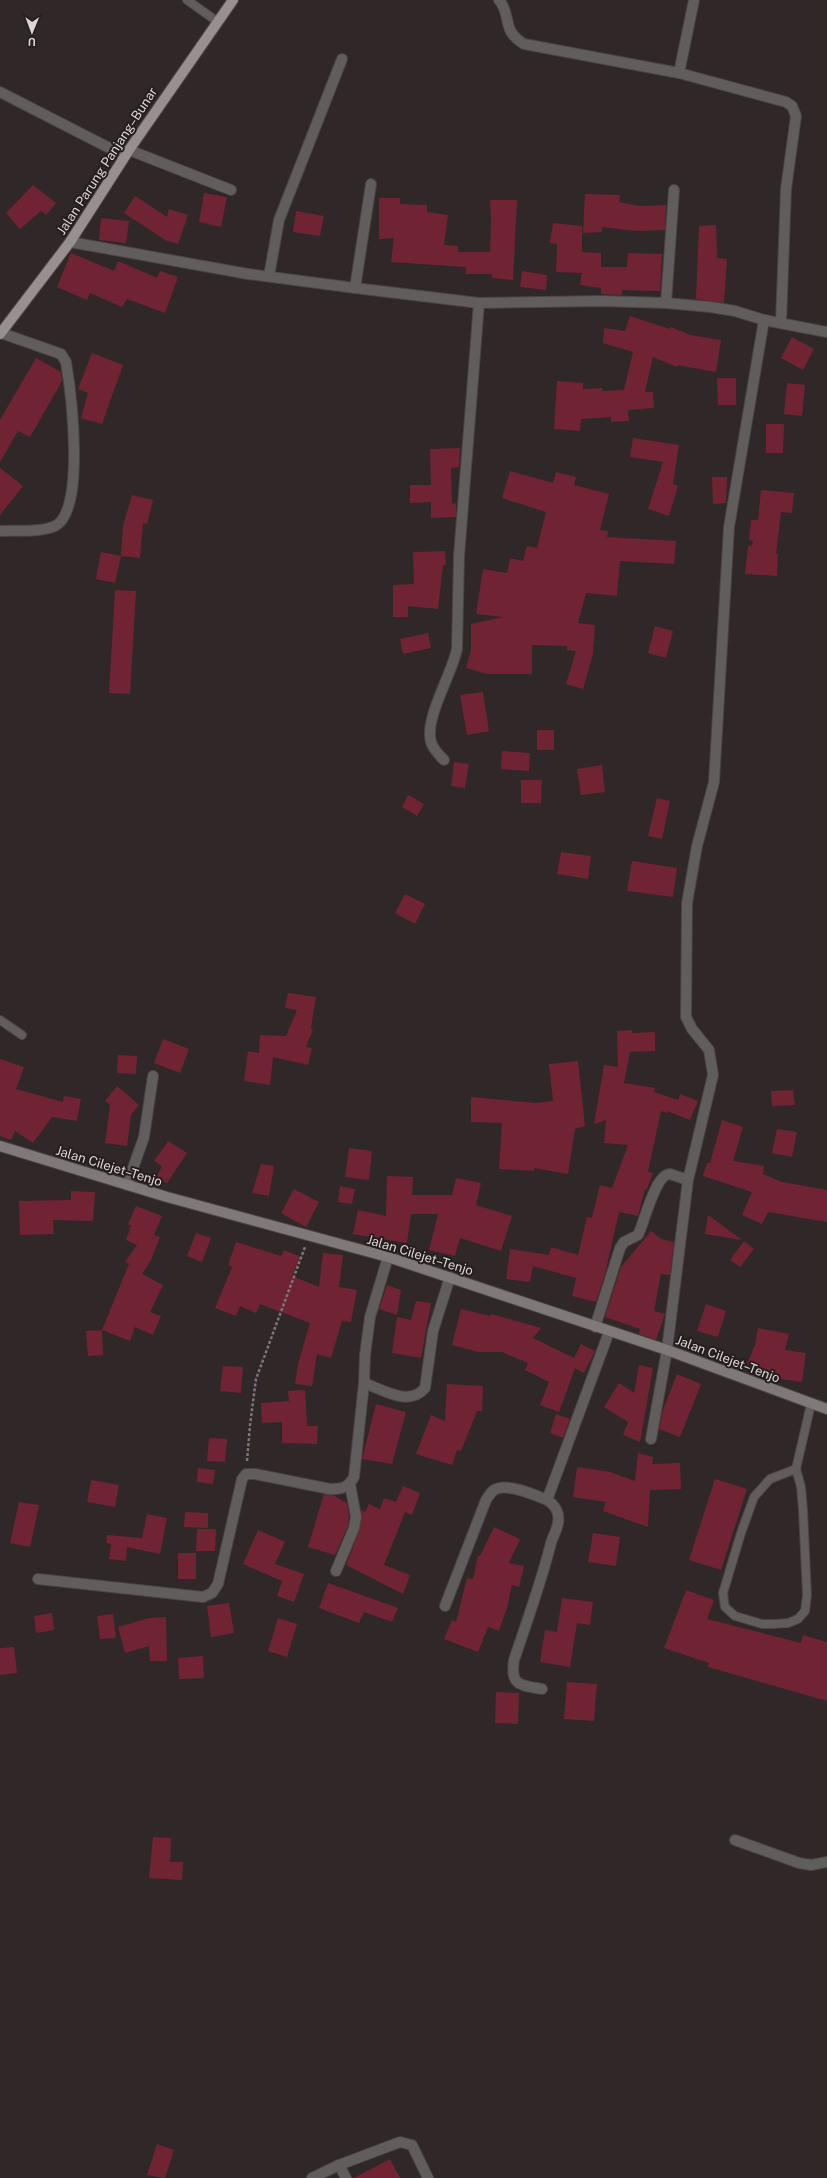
<svg xmlns="http://www.w3.org/2000/svg" width="827" height="2178" font-family="'Public Sans',sans-serif">
<rect width="100%" height="100%" fill="#2f2728"/>
<g fill="#702433">
<path d="M33,185L56,203L46,215L41,211L20,229L6,213Z"/>
<path d="M204,193L227,197L221,227L199,222Z"/>
<path d="M585,194L620,195L619,202L640,206L666,205L665,230L635,231L602,227V232L583,233Z"/>
<path d="M135,196L167,217L169,209L188,215L178,244L165,240L124,213Z"/>
<path d="M379,198H400V204L427,205V212L448,215L444,245L458,246V252H490L491,219L490,200H517L513,280L492,278V274H466V267L391,262L394,238L379,239Z"/>
<path d="M296,211L324,216L320,236L293,232Z"/>
<path d="M101,218L129,221L126,243L99,240Z"/>
<path d="M553,223L582,226V252L601,253V267H627L628,253L662,254L660,291L622,290V295L601,294V288L580,285L582,273L556,272L557,244L550,243Z"/>
<path d="M716,225L717,258L727,259L724,303L696,299L699,226Z"/>
<path d="M71,253L114,271L118,261L157,278L160,271L178,277L165,313L127,299L122,307L90,293L87,300L57,287Z"/>
<path d="M522,271L547,275L546,290L520,287Z"/>
<path d="M630,316L670,329L671,327L690,335L721,340L716,372L677,365V367L653,357L645,392H653L654,408L628,410L629,421L611,422V417L581,419L580,431L554,429L557,381L583,383V389L602,388V391L624,390L633,352L603,343L604,328L625,331Z"/>
<path d="M792,337L814,349L803,370L781,358Z"/>
<path d="M92,353L123,365L102,424L81,418L88,393L78,389Z"/>
<path d="M36,358L61,372L62,381L30,437L18,431L0,462V420Z"/>
<path d="M717,378H736V405H718Z"/>
<path d="M787,383L805,385L802,416L784,414Z"/>
<path d="M766,424H784L783,453H766Z"/>
<path d="M633,438L679,445L673,484L678,486L669,516L648,509L663,462L630,457Z"/>
<path d="M460,448L459,467L451,468L452,504L456,503V517L431,518V502L410,503V485H431L430,449Z"/>
<path d="M0,468L23,486L0,515Z"/>
<path d="M510,471L553,483L556,472L576,477L574,485L609,494L600,530L608,531L607,537L676,541L674,564L620,561L617,596L586,593L578,623L595,625L593,654L583,689L566,684L576,651L567,650V646L532,645V674H487L466,668L471,650V624L503,617L476,614L483,569L507,573L510,558L523,561L527,546L537,548L546,512L502,498Z"/>
<path d="M712,477H727L726,503L713,504Z"/>
<path d="M761,490L794,493L792,513L781,512L776,554H778L777,576L745,574L748,546H752L753,541L749,540L751,520H758Z"/>
<path d="M132,495L153,500L147,524L143,523L140,558L121,556L123,526Z"/>
<path d="M445,551L446,565H443L438,609L408,606V617H393V585L414,584L413,552Z"/>
<path d="M101,552L121,556L115,583L96,579Z"/>
<path d="M115,590L136,591L130,694L109,693Z"/>
<path d="M655,626L673,631L666,658L648,653Z"/>
<path d="M428,633L431,648L403,654L400,639Z"/>
<path d="M483,692L489,731L467,735L460,695Z"/>
<rect x="537" y="730" width="17" height="20"/>
<path d="M502,751L530,753L529,771L501,769Z"/>
<path d="M454,762L469,764L465,788L451,786Z"/>
<path d="M602,765L605,792L581,795L577,769Z"/>
<path d="M521,780H542L541,803H521Z"/>
<path d="M408,795L424,804L417,816L402,807Z"/>
<path d="M657,798L670,801L662,839L648,836Z"/>
<path d="M561,852L591,856L588,879L557,874Z"/>
<path d="M632,861L677,868L673,897L627,891Z"/>
<path d="M405,894L425,904L415,924L395,913Z"/>
<path d="M288,993L316,997L311,1028L313,1029L306,1047L312,1048L308,1065L273,1057L270,1085L244,1081L248,1051L259,1053L260,1035L286,1036L297,1010L285,1008Z"/>
<path d="M632,1030V1033L655,1032V1051L630,1052L624,1083L655,1088L654,1092L678,1100L680,1094L698,1101L690,1120L667,1111V1113L661,1111L648,1172L653,1173L647,1189H645L638,1216L619,1212L605,1274L596,1302L572,1296L576,1278L533,1266L530,1282L506,1279L510,1249L549,1255L551,1247L578,1255L587,1217L592,1218L600,1185L612,1188L628,1145L604,1143L606,1120L594,1124L604,1065L618,1067L617,1031Z"/>
<path d="M163,1039L189,1049L180,1073L154,1063Z"/>
<path d="M118,1055L137,1056L136,1074L117,1073Z"/>
<path d="M0,1059L24,1067L16,1089L63,1102L64,1096L81,1099L77,1121L52,1117L33,1143L15,1131L11,1140L0,1136Z"/>
<path d="M578,1061L585,1126L575,1129L568,1174L534,1168V1171L499,1169L502,1123L471,1122V1097L536,1103L553,1101L549,1064Z"/>
<path d="M117,1086L139,1105L131,1115L127,1146L105,1143L110,1105L105,1101Z"/>
<path d="M793,1090L795,1105L772,1106L771,1091Z"/>
<path d="M722,1120L743,1127L733,1161L764,1166L763,1174L782,1182L827,1190V1222L768,1212L762,1224L742,1215L752,1192L703,1176L707,1163H710Z"/>
<path d="M777,1129L797,1132L792,1157L772,1153Z"/>
<path d="M168,1141L187,1153L167,1183L156,1178L162,1166L154,1161Z"/>
<path d="M349,1148L372,1151L369,1180L345,1177Z"/>
<path d="M261,1164L274,1166L269,1196L252,1193Z"/>
<path d="M387,1176L413,1177L412,1195H452L456,1178L481,1183L476,1205L512,1216L501,1251L460,1238L455,1256L429,1250L438,1214H411L407,1243L353,1234L358,1210L386,1216Z"/>
<path d="M340,1186L355,1189L352,1204L338,1202Z"/>
<path d="M294,1189L319,1202L306,1227L281,1213Z"/>
<path d="M71,1191L95,1192L93,1221L53,1220L54,1234L20,1235L19,1201L71,1200Z"/>
<path d="M136,1206L162,1216L154,1235L160,1237L151,1260L142,1274L163,1285L150,1312L161,1316L153,1335L135,1327L130,1341L102,1330L129,1264L125,1262L137,1245L126,1240L131,1226L128,1224Z"/>
<path d="M708,1215L742,1240L705,1234Z"/>
<path d="M651,1231L661,1239L674,1242L670,1275L661,1274L654,1311L665,1314L656,1340L639,1334L640,1329L605,1317L621,1267Z"/>
<path d="M196,1233L211,1238L202,1262L187,1256Z"/>
<path d="M744,1241L754,1249L740,1267L730,1260Z"/>
<path d="M236,1242L281,1256L284,1250L301,1257L292,1276L319,1287L323,1253L343,1255L339,1287L357,1290L351,1322L342,1321L331,1358L317,1354L312,1386L295,1384L298,1364L310,1323L260,1304L256,1313L240,1306L236,1316L215,1308L232,1267L228,1265Z"/>
<path d="M387,1285L401,1290L397,1315L379,1309Z"/>
<path d="M416,1301L431,1303L421,1358L392,1353L397,1317L411,1320Z"/>
<path d="M706,1304L726,1311L718,1337L697,1331Z"/>
<path d="M461,1309L490,1316L491,1314L541,1328L533,1338L574,1358L581,1344L595,1351L584,1373L575,1368L559,1412L540,1405L549,1382L525,1370L528,1363L502,1352H478L452,1345Z"/>
<path d="M758,1328L789,1334L785,1350L806,1353L802,1382L780,1379L747,1364L755,1345Z"/>
<path d="M102,1330L103,1355L88,1356L86,1331Z"/>
<path d="M639,1365L653,1368L640,1442L623,1435L628,1422L604,1407L619,1383L634,1393Z"/>
<path d="M223,1366L243,1367L241,1393L220,1391Z"/>
<path d="M677,1374L701,1384L680,1437L659,1429L663,1410Z"/>
<path d="M447,1384L483,1386L482,1411H477L461,1451L457,1450L452,1465L416,1454L431,1415L445,1421Z"/>
<path d="M305,1390L307,1426H318L317,1444L282,1443V1422L262,1423L261,1403L289,1401L288,1391Z"/>
<path d="M376,1404L406,1412L392,1464L362,1459Z"/>
<path d="M556,1414L570,1419L563,1438L550,1433Z"/>
<path d="M209,1438L227,1439L225,1462L207,1461Z"/>
<path d="M638,1453L653,1457L652,1464L680,1463L681,1489L650,1490L648,1527L603,1511L606,1502L573,1497L577,1467L610,1472L635,1481Z"/>
<path d="M198,1468L215,1470L213,1484L197,1482Z"/>
<path d="M715,1479L747,1489L721,1570L689,1560Z"/>
<path d="M91,1480L119,1485L115,1507L87,1502Z"/>
<path d="M403,1486L420,1493L412,1515L405,1512L384,1565L410,1575L403,1594L346,1565L360,1529L361,1510L365,1512L369,1504L380,1509L384,1498L396,1502Z"/>
<path d="M324,1494L333,1495L347,1503L349,1517L348,1526L335,1555L308,1547Z"/>
<path d="M19,1502L39,1505L30,1547L10,1543Z"/>
<path d="M185,1512L208,1513V1528L184,1527Z"/>
<path d="M147,1514L167,1518L160,1554L127,1547L126,1561L109,1559L111,1544L106,1543L107,1535L142,1538Z"/>
<path d="M494,1527L520,1539L509,1563L524,1566L519,1587L512,1585L507,1608L499,1631L488,1627L478,1652L444,1639L452,1620L456,1622L467,1578L473,1579L478,1556H480Z"/>
<path d="M197,1529H216L215,1551H196Z"/>
<path d="M258,1530L285,1542L275,1564L304,1574L294,1602L277,1596L282,1581L243,1564Z"/>
<path d="M593,1533L620,1537L616,1566L588,1562Z"/>
<rect x="178" y="1553" width="18" height="26"/>
<path d="M328,1583L398,1608L392,1622L364,1612L359,1623L319,1608Z"/>
<path d="M686,1590L714,1600L707,1619L801,1643L803,1635L827,1642V1701L708,1667L709,1663L664,1648Z"/>
<path d="M562,1598L593,1602L590,1625L577,1623L570,1667L540,1662L545,1630L557,1632Z"/>
<path d="M229,1603L234,1633L211,1637L207,1606Z"/>
<path d="M52,1613L54,1630L36,1633L34,1616Z"/>
<path d="M113,1614L116,1638L100,1639L97,1616Z"/>
<path d="M166,1617L167,1661H150L149,1646L125,1653L118,1627L149,1618Z"/>
<path d="M278,1618L297,1624L287,1657L268,1651Z"/>
<path d="M14,1647L17,1673L0,1675V1648Z"/>
<path d="M203,1656L204,1678L179,1679L178,1658Z"/>
<path d="M567,1682L597,1684L594,1721L564,1719Z"/>
<path d="M496,1692L519,1693L518,1724L495,1723Z"/>
<path d="M153,1837L171,1838L170,1862H183L182,1880L149,1878Z"/>
<path d="M157,2144L174,2150L165,2178L147,2175Z"/>
<path d="M390,2159L400,2178H354Z"/>
</g>
<g fill="none" stroke-linecap="round" stroke-linejoin="round">
<g stroke="#4b4344" stroke-width="10">
<g id="lane">
<path d="M187,0L218,22"/>
<path d="M0,1020L22,1035"/>
<path d="M796,1469L770,1479L754,1497L741,1533L723,1593L725,1607L735,1616L762,1624H773L788,1623L798,1619L805,1611L807,1595L803,1510L801,1487L796,1469L811,1404"/>
</g>
</g>
<g stroke="#4b4344" stroke-width="12">
<g id="street">
<path d="M499,0C513,17 500,29 524,44L679,73L786,102L792,106L796,116L786,189L781,322"/>
<path d="M679,73L694,0"/>
<path d="M0,92L125,156"/>
<path d="M129,150L231,190"/>
<path d="M70,242L248,274L355,288L479,303L601,301L666,303L710,307L735,311L764,320L827,332"/>
<path d="M269,276L279,220L342,59"/>
<path d="M355,288L371,184"/>
<path d="M666,303L674,190"/>
<path d="M0,531C17,530 39,533 55,526C86,511 71,392 66,362L61,354L1,333"/>
<path d="M444,760C439,755 433,749 431,742C424,719 452,674 457,649L459,556L479,303"/>
<path d="M127,1185L144,1137L153,1076"/>
<path d="M595,1327L620,1248L624,1242L638,1235C644,1224 655,1174 670,1174L688,1180L713,1075L709,1050L692,1029L686,1017L687,903L697,846L714,782L729,527L764,320"/>
<path d="M364,1383C384,1390 409,1407 425,1388L433,1331L450,1277"/>
<path d="M651,1439L667,1350L688,1180"/>
<path d="M336,1571L354,1528L356,1517L350,1484"/>
<path d="M38,1579L203,1597L212,1593L218,1584L242,1479L246,1474H255L330,1489C342,1489 348,1488 354,1477L364,1383L365,1355L370,1317L388,1257"/>
<path d="M445,1606L486,1500C488,1497 491,1492 494,1490C506,1482 535,1495 547,1500L609,1332"/>
<path d="M542,1689C520,1685 510,1686 514,1660C527,1621 541,1583 551,1543C553,1536 557,1530 558,1523C560,1513 555,1505 547,1500"/>
<path d="M735,1840L799,1863L811,1865L827,1862"/>
<path d="M339,2165L346,2178"/>
<path d="M312,2178L339,2165L400,2142L412,2145L428,2178"/>
</g>
</g>
<g stroke="#4b4344" stroke-width="12">
<path id="secondary" d="M0,1146L167,1197L388,1257L667,1350L827,1409"/>
</g>
<g stroke="#4b4344" stroke-width="12">
<path id="primary" d="M0,334L70,242L129,150L233,0"/>
</g>
<path stroke="#7d7677" stroke-width="2.5" stroke-dasharray="3 2" stroke-linecap="butt" d="M247,1461L250,1425L256,1379L305,1247"/>
<use href="#lane" stroke="#615d5d" stroke-width="8"/>
<use href="#street" stroke="#615d5d" stroke-width="10"/>
<use href="#secondary" stroke="#80797a" stroke-width="10"/>
<use href="#primary" stroke="#988f90" stroke-width="10"/>
</g>
<g text-anchor="middle" dominant-baseline="central" stroke-width="4" stroke-linejoin="round" paint-order="stroke">
<g font-size="13" fill="#dbd5d6" stroke="#261e1e">
<text transform="translate(107 161) rotate(-57)">Jalan Parung Panjang–Bunar</text>
<text transform="translate(109 1166) rotate(17)">Jalan Cilejet–Tenjo</text>
<text transform="translate(420 1255) rotate(17)">Jalan Cilejet–Tenjo</text>
<text transform="translate(728 1359) rotate(21)">Jalan Cilejet–Tenjo</text>
</g>
</g>
<g transform="translate(32 32) rotate(181)" stroke="#261e1e" stroke-width="3" paint-order="stroke">
<path d="M0-3L7 15L0 10L-7 15Z" fill="#dbd5d6"/>
<text y="-6" font-size="11" font-weight="bold" text-anchor="middle" fill="#dbd5d6">U</text>
</g>
</svg>
